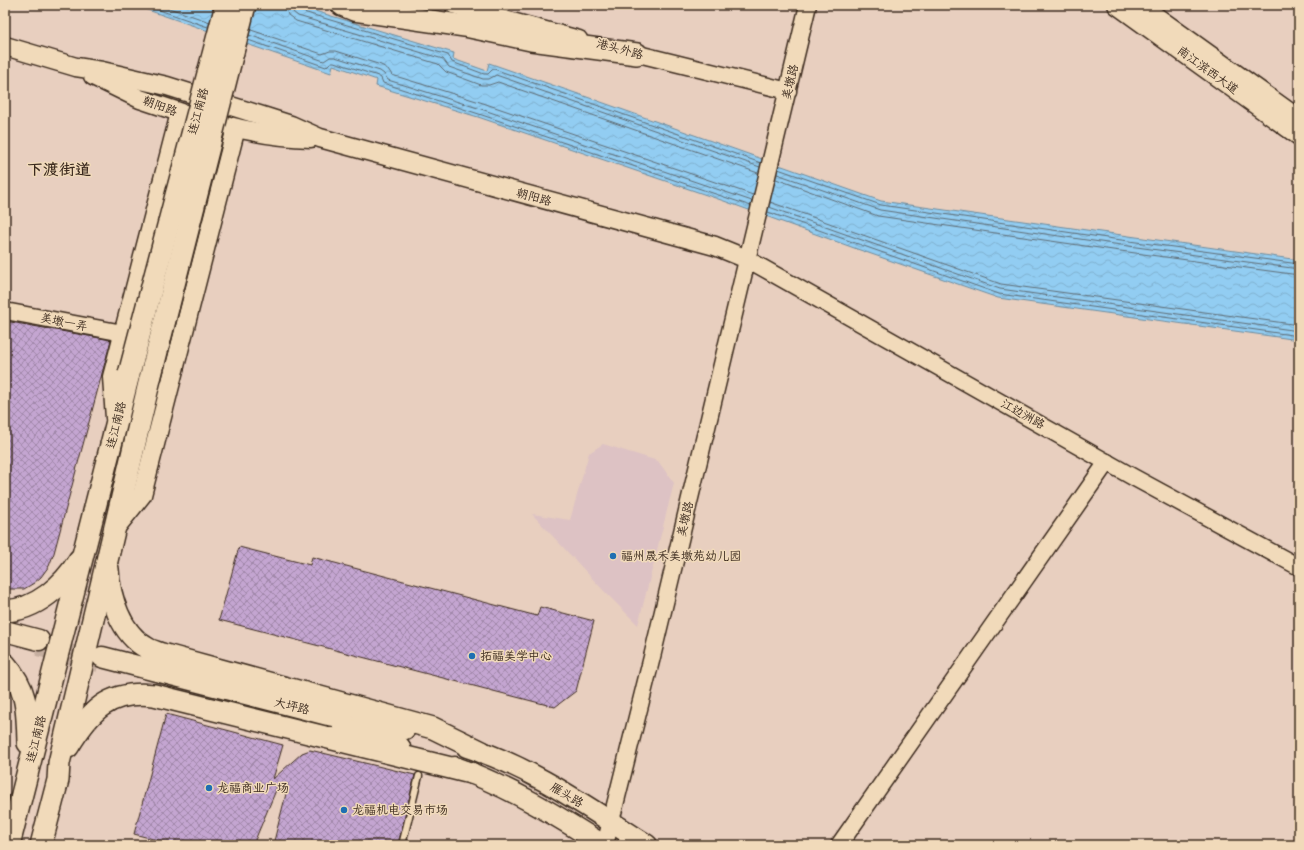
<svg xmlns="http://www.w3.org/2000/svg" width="1304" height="850" font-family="'Comic Neue','LXGW WenKai TC',sans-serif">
<defs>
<pattern id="water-waves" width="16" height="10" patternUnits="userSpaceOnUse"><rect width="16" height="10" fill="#92cdf2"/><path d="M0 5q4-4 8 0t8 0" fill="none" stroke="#7fb0cf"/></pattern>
<pattern id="building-cross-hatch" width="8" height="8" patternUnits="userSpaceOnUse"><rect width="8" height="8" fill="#c4a5d1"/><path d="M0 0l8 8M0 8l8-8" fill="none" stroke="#a087a9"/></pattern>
</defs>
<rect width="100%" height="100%" fill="#e8cfbf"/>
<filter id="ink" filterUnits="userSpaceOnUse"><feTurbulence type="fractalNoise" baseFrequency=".025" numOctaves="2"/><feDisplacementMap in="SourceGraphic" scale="8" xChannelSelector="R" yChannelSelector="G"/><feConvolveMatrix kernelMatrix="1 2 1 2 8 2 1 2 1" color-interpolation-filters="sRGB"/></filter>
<g filter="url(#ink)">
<path fill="#ddc2c4" d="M603,444L658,461L674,483L638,625L604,591L532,514L570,520L589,453Z"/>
<path fill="url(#water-waves)" stroke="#6f8c9d" d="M133,5H295L454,53L453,59L487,71L489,63L584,96L881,201L1299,260V340L998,298L857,249L724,201L478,117L376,86L377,80L333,65L331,73Z"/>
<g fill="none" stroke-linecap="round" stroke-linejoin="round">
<g stroke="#5e6b73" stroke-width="1">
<path d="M145,5L208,27"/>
<path d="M160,5L210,22"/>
<path d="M285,5L288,15L296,21L438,64L446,72L481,85H489L498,82L758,173"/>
<path d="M291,5L293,12L298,16L443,59L449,67L483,79H489L496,75L760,167"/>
<path d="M296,5L297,8L300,11L448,55L452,62L484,74H488L492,70L494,69L761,163"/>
<path d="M251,30L322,54L330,51H336L381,65L388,69L392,75L483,103L753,195"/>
<path d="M249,35L324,61L330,57H335L380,71L384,74L388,80L481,109L752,201"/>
<path d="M248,40L326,67L331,62H334L378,76L381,78L383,83L479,114L751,206"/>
<path d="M778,169L881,205L1114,239L1299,264"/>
<path d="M777,174L880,210L1114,244L1299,269"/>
<path d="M776,179L878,216L1113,250L1299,275"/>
<path d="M770,202L1001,284L1299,325"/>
<path d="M769,207L1000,289L1299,331"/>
<path d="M768,212L999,294L1299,336"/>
</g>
</g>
<g fill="url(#building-cross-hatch)" stroke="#3b2a1e">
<path d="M5,321L111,340L54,553L49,566L41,577L34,583L24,589H5Z"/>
<path d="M239,547L310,565L312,557L537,616L540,607L594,621L576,691L555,707L219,620Z"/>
<path d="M166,714L283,745L273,779L302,753L310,750L415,775L398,845H273L288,786L279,783L253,845H176L134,834Z"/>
</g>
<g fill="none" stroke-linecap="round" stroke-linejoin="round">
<path stroke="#c5ae9f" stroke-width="20" stroke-dasharray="20 10" stroke-linecap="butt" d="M38,646L99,662"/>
<g stroke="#3b2a1e" stroke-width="9">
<path id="service" d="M402,845L419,776"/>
</g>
<g stroke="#3b2a1e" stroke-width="19">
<g id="tertiary">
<path d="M453,5L579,39"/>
<path d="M626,51L788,91"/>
<path d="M747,259L1133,477L1299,567"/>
<path d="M5,311L123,333"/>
<path d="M605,845L652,657L808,5"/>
<path d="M839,845L1107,462"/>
</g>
</g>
<g stroke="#3b2a1e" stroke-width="21">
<g id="secondary">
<path d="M1117,5L1299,136"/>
<path d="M1140,5L1299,119"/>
<path d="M5,46L76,67L102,71L167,86L266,117L291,125L320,138L715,246L747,259"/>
<path d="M93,76L140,99L191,116"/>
<path d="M225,125C254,133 281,137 311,138"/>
<path d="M115,418L112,377L180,113"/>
<path d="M114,530L142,495L236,128"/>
</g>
</g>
<g stroke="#3b2a1e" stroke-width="23">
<g id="primary">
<path d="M5,631L39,640"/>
<path d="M102,657L328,715L405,729"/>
<path d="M343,727L400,747"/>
<path d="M467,747C532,767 590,809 647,845"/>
<path d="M455,767C508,786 556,815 603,845"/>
</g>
</g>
<g stroke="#3b2a1e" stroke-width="24">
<g id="trunk">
<path d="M342,5L354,10L465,26L531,40L637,54"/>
<path d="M108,569C109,597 121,634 147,648C151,651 157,652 162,654L433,728L482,752"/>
<path d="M5,611C36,610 64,585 79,560"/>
<path d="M5,664C28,690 27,710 28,743"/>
<path d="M68,747C90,711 108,690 154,695L471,773"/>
<path d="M9,845L129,374"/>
<path d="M41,845L58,780L59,763L150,379"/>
</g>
</g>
<use href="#service" stroke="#f1daba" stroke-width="6"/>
<use href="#tertiary" stroke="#f1daba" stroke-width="16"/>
<use href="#secondary" stroke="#f1daba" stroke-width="18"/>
<use href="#primary" stroke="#f1daba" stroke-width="20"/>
<use href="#trunk" stroke="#f1daba" stroke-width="21"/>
<g stroke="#3b2a1e" stroke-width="24" stroke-linecap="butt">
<g id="trunk-bridge">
<path d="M129,374L226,5"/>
<path d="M150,379L245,5"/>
</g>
</g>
<use href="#trunk-bridge" stroke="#f1daba" stroke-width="21"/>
</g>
</g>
<g fill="#1f6fb2" stroke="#f1daba" stroke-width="1.5">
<circle cx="613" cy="556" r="4"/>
<circle cx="472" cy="656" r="4"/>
<circle cx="209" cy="788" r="4"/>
<circle cx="344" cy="810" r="4"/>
</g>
<g text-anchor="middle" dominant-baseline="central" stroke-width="3" stroke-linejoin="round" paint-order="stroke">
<g font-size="12" fill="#3b2a1e" stroke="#f1daba">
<text transform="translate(620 49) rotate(15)">港头外路</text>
<text transform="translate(1208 70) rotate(36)">南江滨西大道</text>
<text transform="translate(790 82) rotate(-77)">美墩路</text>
<text transform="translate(160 106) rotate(20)">朝阳路</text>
<text transform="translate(198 111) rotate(-75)">连江南路</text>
<text transform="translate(534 197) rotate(15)">朝阳路</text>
<text transform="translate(64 322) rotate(11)">美墩一弄</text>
<text transform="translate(1023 414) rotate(29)">江边洲路</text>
<text transform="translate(116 425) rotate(-76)">连江南路</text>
<text transform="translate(685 519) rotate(-77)">美墩路</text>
<text transform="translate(292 706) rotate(14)">大坪路</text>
<text transform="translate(36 739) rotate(-76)">连江南路</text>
<text transform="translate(567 795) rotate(31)">雁头路</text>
</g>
<g font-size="12" fill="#3b2a1e" stroke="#f1daba" text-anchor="start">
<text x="621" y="556">福州晟禾美墩苑幼儿园</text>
<text x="480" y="656">拓福美学中心</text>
<text x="217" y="788">龙福商业广场</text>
<text x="352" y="810">龙福机电交易市场</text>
</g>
<g font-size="16" font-weight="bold" fill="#3b2a1e" stroke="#f1daba">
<text x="59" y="170">下渡街道</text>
</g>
</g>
<rect width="1304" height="850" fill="none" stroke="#f1daba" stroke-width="20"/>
<rect x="10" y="10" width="1284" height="830" fill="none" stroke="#3b2a1e" stroke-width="1.5" filter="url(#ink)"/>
</svg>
